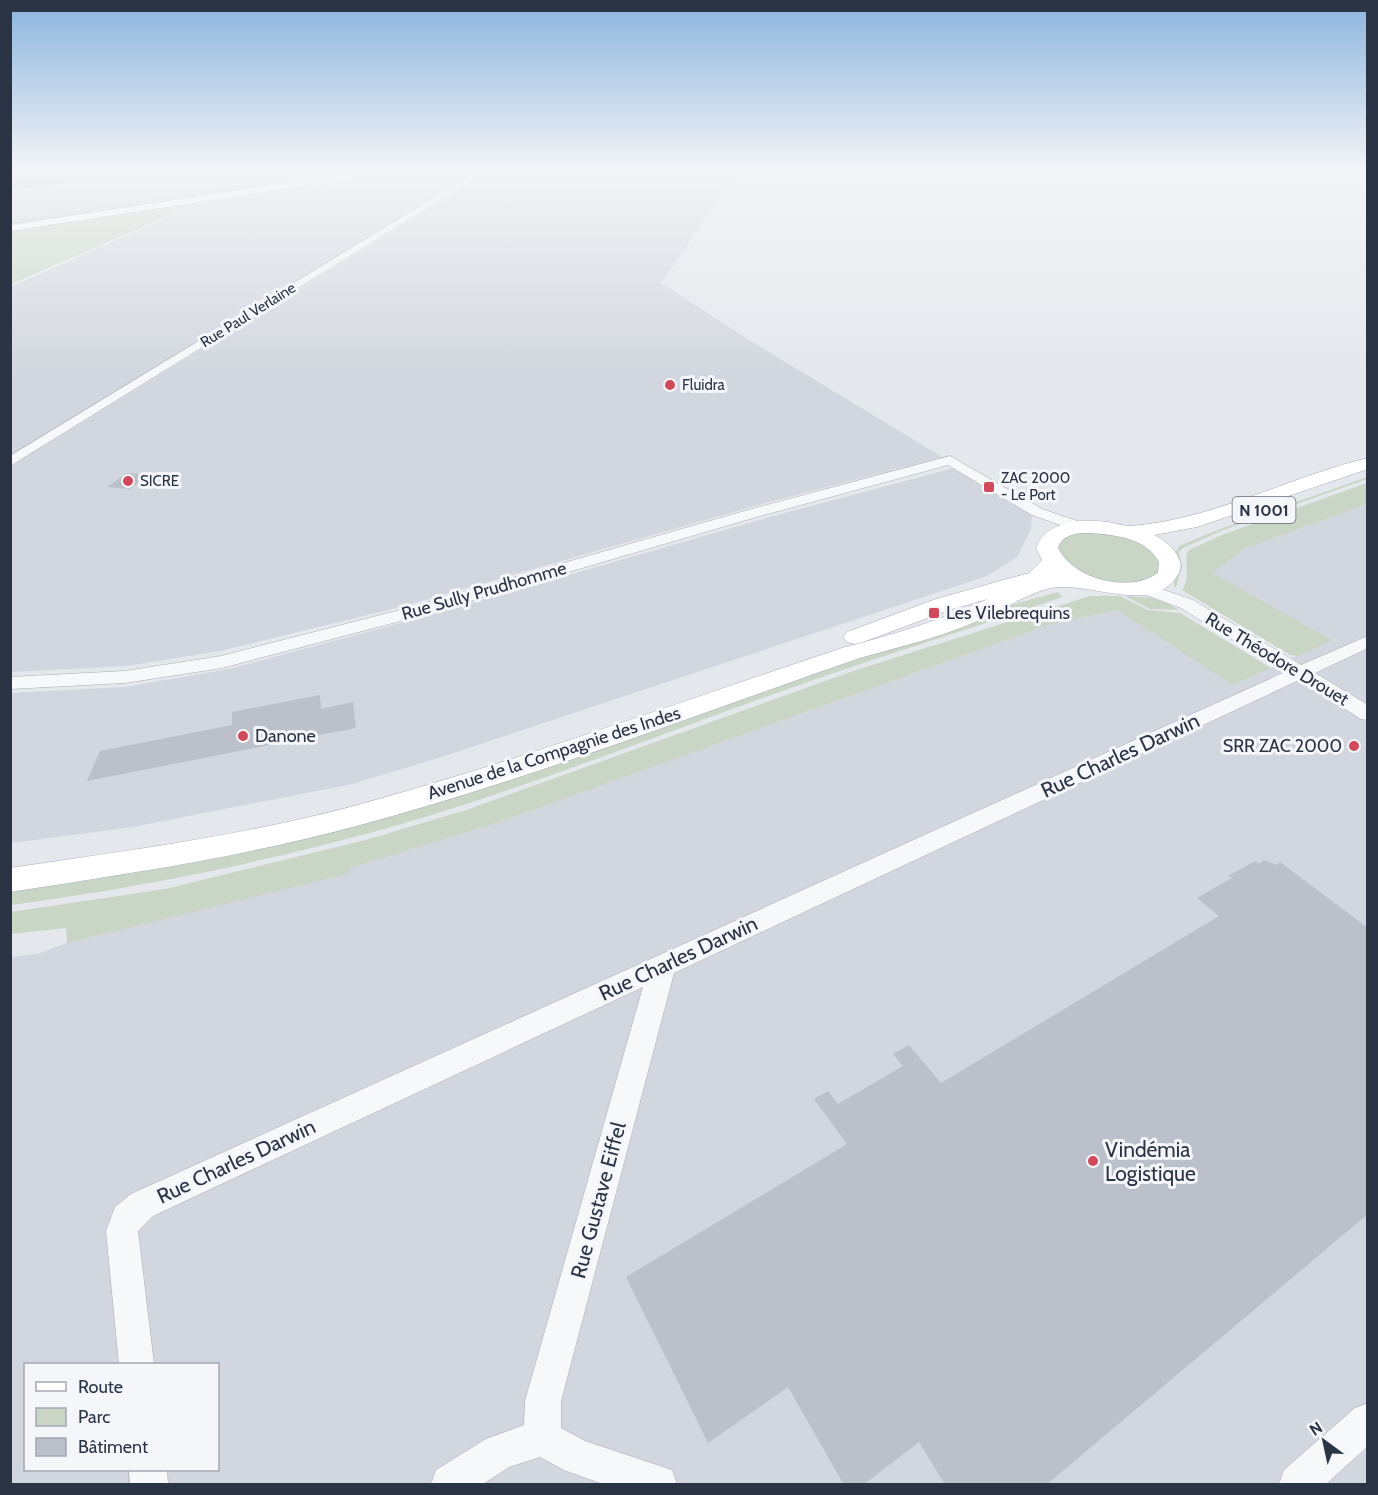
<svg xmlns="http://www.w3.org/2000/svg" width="1378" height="1495" font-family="Cabin,sans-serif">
<rect width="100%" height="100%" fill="#e4e7ec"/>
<g fill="#d2d6de" fill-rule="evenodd">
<path d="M11,169H390L11,227Z"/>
<path d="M408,169H480L11,458V287L210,199Z"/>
<path d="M494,169H748L732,180L661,283L754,343L942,457L751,507L400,607L220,651L127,666L11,672V466Z"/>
<path d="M958,467L1021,504L1032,516L1031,529L1017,557L987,576L435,759L352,784L133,827L11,843V693L125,687L229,669L412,620L770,517Z"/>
<path d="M1367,504V1484H11V957L38,954L77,939L349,873V868L494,824L1048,625L1117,610L1234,685L1331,640L1211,573L1244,549ZM26,1364H218V1470H26Z"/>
</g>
<g fill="#c9d6c5">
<path d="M361,169H390L11,227V221Z"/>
<path d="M625,169H723L731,171C715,183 645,173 622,172Z"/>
<path d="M202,201L11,284V231Z"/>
<path d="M1367,477V479L1223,530L1183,548L1179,552L1182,566L1176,587H1174L1175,553L1179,546L1220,529Z"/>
<path d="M1367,483V504L1244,549L1212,573L1332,640L1298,656L1290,655L1182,590C1192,577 1182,560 1189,550L1222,535Z"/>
<path d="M1120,532L1161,554L1162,572L1141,582H1107L1090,578L1064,563L1056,546C1069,526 1099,532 1120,532Z"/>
<path d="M1058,592L1062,597C983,625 902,649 822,677C669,730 518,793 362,835C247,866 129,889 11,905L10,890L85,881L211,858L853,657L969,623L1011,605Z"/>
<path d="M1090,596H1120L1148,610L1180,613L1271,668L1233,685L1117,610L1048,625L494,824L350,868V873L67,943L66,928L11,934V912L165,889L366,840L466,810L853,671Z"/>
<path d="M1125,596L1158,598L1179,610L1150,609Z"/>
</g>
<path fill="#9fb4cc" d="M11,169H161L11,190Z"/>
<g fill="#bbc0ca">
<path d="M127,473L149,475L130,489L107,487Z"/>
<path d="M320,695L321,709L353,702L356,728L87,781L100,751L232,725V712Z"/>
<path d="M1264,860L1276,865L1280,862L1368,928V1214L1046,1485H945L919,1442L863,1485H844L788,1387L708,1443L626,1277L847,1144L814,1099L828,1091L838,1104L903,1066L893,1054L909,1045L941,1083L1219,916L1197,898L1232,878L1228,876L1255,861L1259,864Z"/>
</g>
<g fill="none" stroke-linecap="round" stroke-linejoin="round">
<g stroke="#a9aeb7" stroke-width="1">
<g id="minor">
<path d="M481,169H490L10,466V456Z"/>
<path d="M950,456L1042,509L1086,524L1088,527L1080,532L1032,515L948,465L753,518L412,618L222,668L125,683L10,689V677L125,671L221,656L400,610L741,512Z"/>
<path d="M1141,582L1193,600L1301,665L1368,636V648L1315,673L1368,705V720L1361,719L1299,680L674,973L561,1401V1428L585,1441L672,1470L677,1484H603L564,1470L540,1457L509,1467L483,1484H431L436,1470L486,1439L524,1425L525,1401L643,987L153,1216L138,1231L154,1364H119L106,1231L115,1207L131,1194L1285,672L1181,608L1135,591L1132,587L1135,583Z"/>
<path d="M1368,1403V1446L1326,1484H1279L1284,1470L1355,1408Z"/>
<path d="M129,1470H167L168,1484H130Z"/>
</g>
</g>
<g stroke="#a3abb8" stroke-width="1">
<g id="major">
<path d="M378,169H402L397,172L10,231V225Z"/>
<path d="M1368,458V469L1197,527L1154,535C1165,541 1174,547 1179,559C1182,565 1181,571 1177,576C1152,617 1083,578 1047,589C1020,597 995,614 968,625C933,639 896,648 860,658C692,716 525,781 353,827C241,857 125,874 10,892V868C125,851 242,836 354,806C519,761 680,702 842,648C893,635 941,620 988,599L952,609L863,642L855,644L847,642L843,637L847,632L936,599L1029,573L1042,560L1036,548C1047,520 1082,519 1108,522C1115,523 1123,526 1130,526C1213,520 1288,477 1368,458ZM1091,533C1115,535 1147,538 1159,562L1158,573C1129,594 1073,579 1058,548C1063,533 1078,533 1091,533Z"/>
</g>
</g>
<use href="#minor" fill="#f7f8fa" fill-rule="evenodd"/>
<use href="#major" fill="#fff" fill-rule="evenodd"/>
</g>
<linearGradient id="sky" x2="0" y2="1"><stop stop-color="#8bb4dd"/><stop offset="0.45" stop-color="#f3f4f6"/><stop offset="1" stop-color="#f3f4f6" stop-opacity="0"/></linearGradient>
<rect width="1378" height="378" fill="url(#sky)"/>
<g fill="#d1495b" stroke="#f4f6f9" stroke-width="2">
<circle cx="670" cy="385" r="6"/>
<circle cx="128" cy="481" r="6"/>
<rect x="983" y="481" width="12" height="12" rx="3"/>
<rect x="928" y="607" width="12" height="12" rx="3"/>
<circle cx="243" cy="736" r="6"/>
<circle cx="1354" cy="746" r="6"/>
<circle cx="1093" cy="1161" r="6"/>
</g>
<g text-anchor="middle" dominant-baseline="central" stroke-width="6" stroke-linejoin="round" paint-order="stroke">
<g font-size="15" fill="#2b3445" stroke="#f4f6f9">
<text transform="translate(248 315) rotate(-32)">Rue Paul Verlaine</text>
</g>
<g font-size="15" fill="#2b3445" stroke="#f4f6f9" text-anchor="start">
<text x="682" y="385">Fluidra</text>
<text x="1001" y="478">ZAC 2000<tspan x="1001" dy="17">- Le Port</tspan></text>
<text x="140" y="481">SICRE</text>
</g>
<rect fill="#f4f6f9" stroke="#676e7b" stroke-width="1.5" x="1232.5" y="497" width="63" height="26" rx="4.5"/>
<g font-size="16" font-weight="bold" fill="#2b3445">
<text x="1264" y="510">N 1001</text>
</g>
<g font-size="18" fill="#2b3445" stroke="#f4f6f9">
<text transform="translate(484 591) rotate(-16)">Rue Sully Prudhomme</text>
<text transform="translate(1277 659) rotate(31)">Rue Théodore Drouet</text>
<text transform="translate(554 753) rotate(-18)">Avenue de la Compagnie des Indes</text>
</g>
<g font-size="18" fill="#2b3445" stroke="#f4f6f9" text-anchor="start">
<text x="946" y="613">Les Vilebrequins</text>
<text x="255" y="736">Danone</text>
<text x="1342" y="746" text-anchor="end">SRR ZAC 2000</text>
</g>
<g font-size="21" fill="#2b3445" stroke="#f4f6f9">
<text transform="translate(1120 755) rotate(-25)">Rue Charles Darwin</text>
<text transform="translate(678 958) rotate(-25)">Rue Charles Darwin</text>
<text transform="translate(236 1161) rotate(-25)">Rue Charles Darwin</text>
<text transform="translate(598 1200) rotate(-75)">Rue Gustave Eiffel</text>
</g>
<g font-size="21" fill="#2b3445" stroke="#f4f6f9" text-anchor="start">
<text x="1105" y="1149">Vindémia<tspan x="1105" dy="24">Logistique</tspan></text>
</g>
</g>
<rect width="1378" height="1495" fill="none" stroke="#2b3445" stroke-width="24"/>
<rect x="24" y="1363" width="195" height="108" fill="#f4f6f9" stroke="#a4a8b1" stroke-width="1.5"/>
<rect x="36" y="1382" width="30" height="9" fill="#ffffff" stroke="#a4a8b1" stroke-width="1.5"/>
<text x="78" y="1393" font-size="18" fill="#2b3445">Route</text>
<rect x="36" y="1408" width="30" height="18" fill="#c9d6c5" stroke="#a4a8b1" stroke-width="1.5"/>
<text x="78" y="1423" font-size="18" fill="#2b3445">Parc</text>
<rect x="36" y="1438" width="30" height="18" fill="#bbc0ca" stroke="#a4a8b1" stroke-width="1.5"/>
<text x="78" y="1453" font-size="18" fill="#2b3445">Bâtiment</text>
<g transform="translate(1324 1441) rotate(327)" stroke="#f4f6f9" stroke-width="4.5" paint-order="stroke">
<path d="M0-4.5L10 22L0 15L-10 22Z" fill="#2b3445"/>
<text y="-9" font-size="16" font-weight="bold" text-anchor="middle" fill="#2b3445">N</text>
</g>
</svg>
